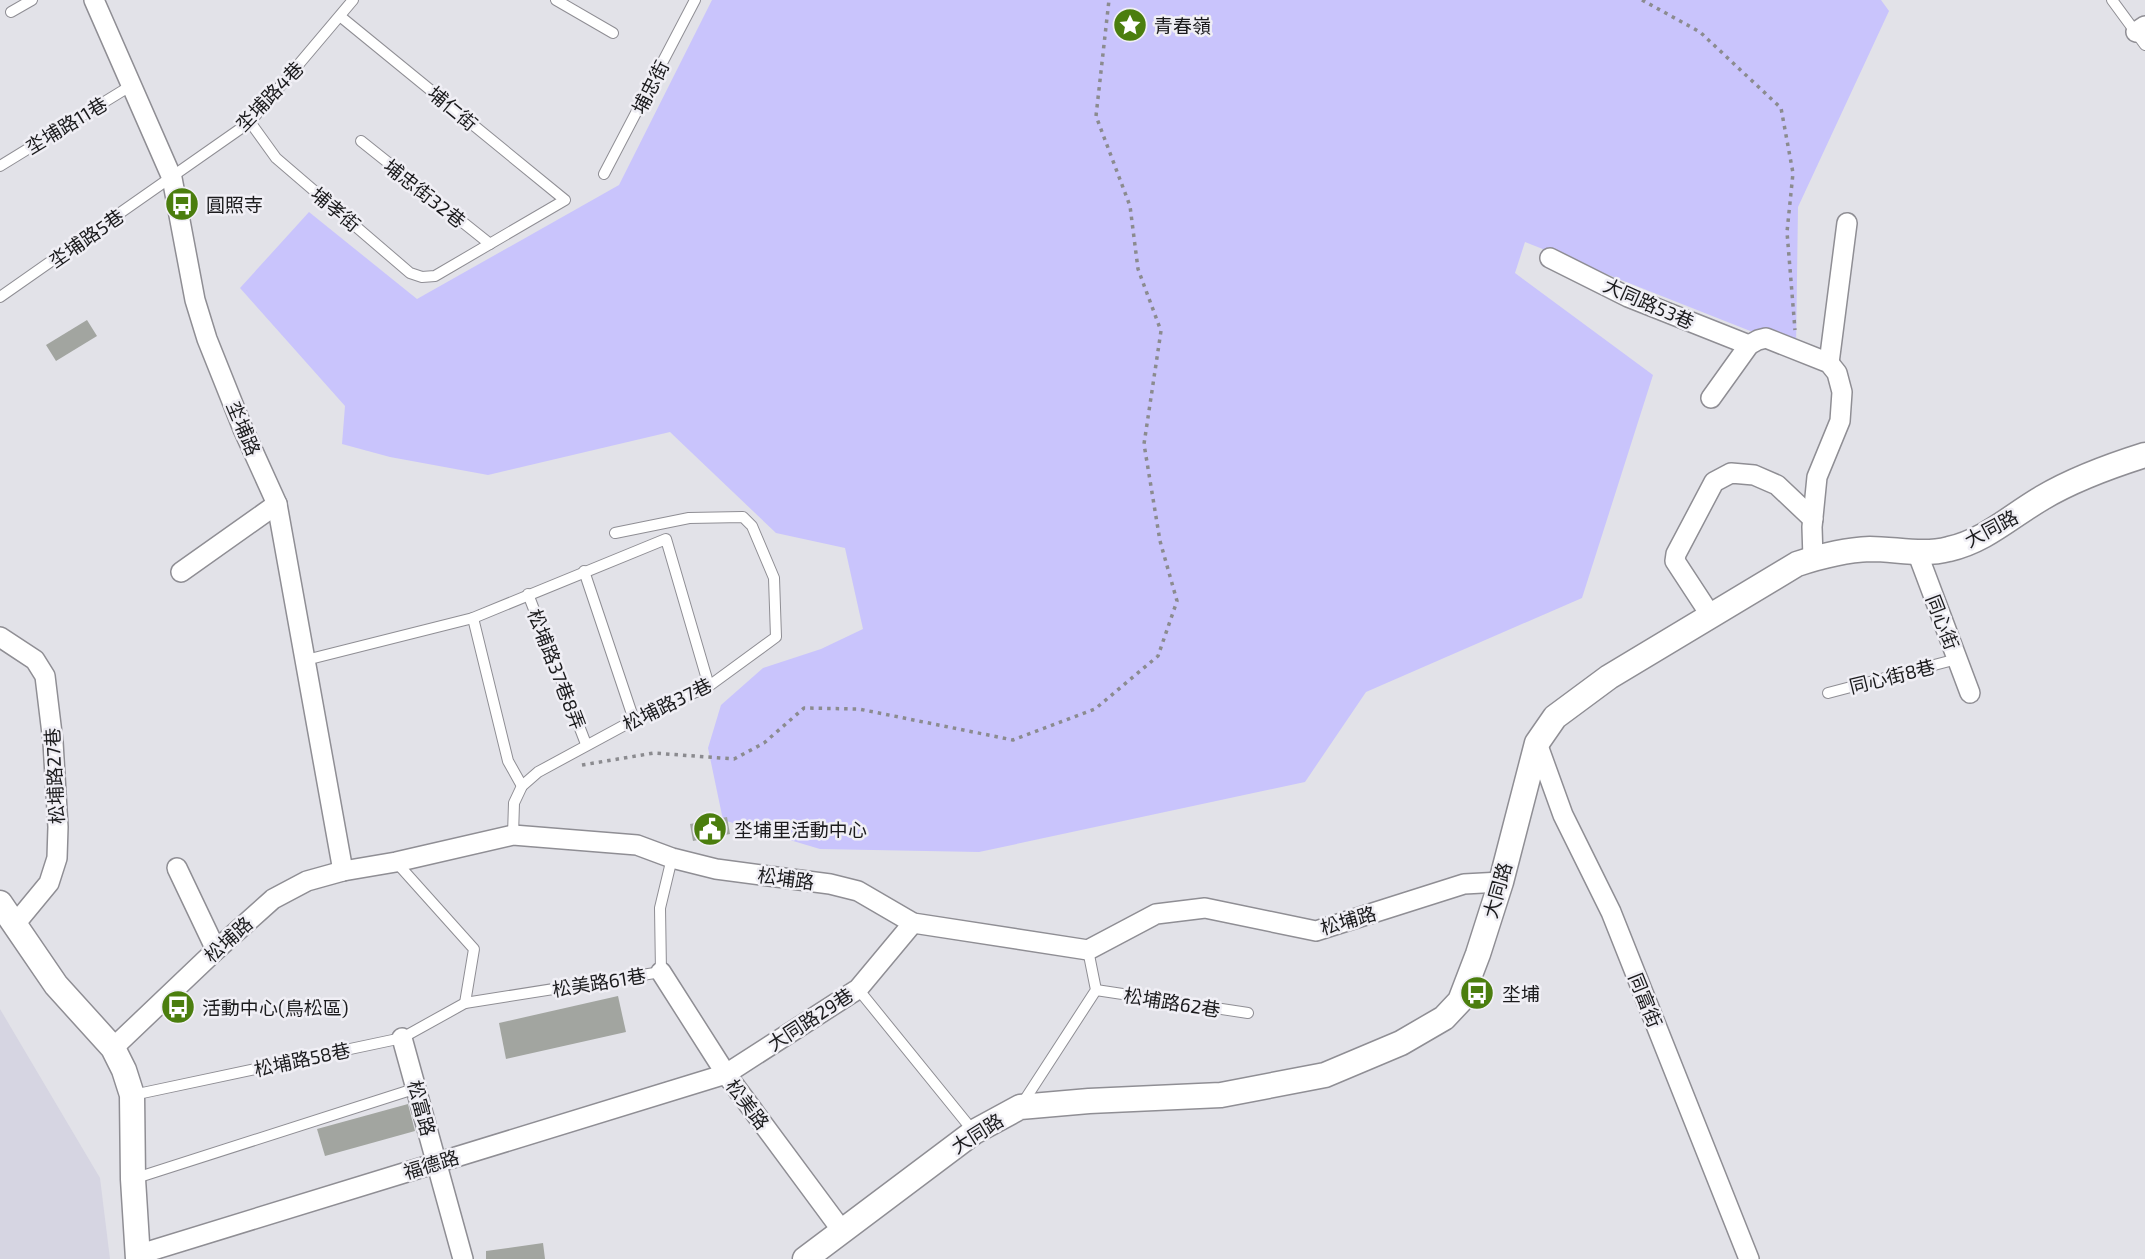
<svg xmlns="http://www.w3.org/2000/svg" width="2145" height="1259" font-family="'Exo 2','Noto Sans TC',sans-serif">
<rect width="100%" height="100%" fill="#e2e2e8"/>
<path fill="#d6d5e2" d="M0,1009L100,1178L110,1259H0Z"/>
<path fill="#c9c4fc" d="M712,0H1881L1889,11L1798,207L1796,349L1525,242L1515,273L1653,375L1582,598L1366,692L1305,782L979,852L820,849L723,820L708,748L721,705L763,668L821,649L863,629L845,548L776,533L670,432L488,475L390,457L342,444L345,406L240,288L309,212L417,299L619,185Z"/>
<g fill="#a2a5a0">
<path d="M87,320L97,336L56,361L46,345Z"/>
<path d="M727,817L730,834L693,841L690,824Z"/>
<path d="M618,996L626,1032L506,1059L499,1023Z"/>
<path d="M408,1104L415,1131L325,1156L317,1129Z"/>
<path d="M543,1243L545,1259H486V1251Z"/>
</g>
<g fill="none" stroke-linecap="round" stroke-linejoin="round">
<g stroke="#8f8e94" stroke-width="12">
<g id="service">
<path d="M556,0L613,33"/>
<path d="M2112,0L2145,45"/>
<path d="M11,12L32,0"/>
<path d="M250,122L276,158L410,273L422,277L435,276L565,200L341,17"/>
<path d="M361,141L490,244"/>
<path d="M0,166L132,85"/>
<path d="M604,174L695,0"/>
<path d="M0,297L250,122L353,0"/>
<path d="M584,571L634,720"/>
<path d="M528,594L586,744"/>
<path d="M473,618L666,539L709,686"/>
<path d="M306,660L473,618L508,761L522,786"/>
<path d="M1828,693L1957,659"/>
<path d="M513,835L514,803L522,786L538,772L634,720L709,686L776,637L774,578L752,526L743,517L689,518L615,533"/>
<path d="M396,862L474,949L465,1003"/>
<path d="M858,989L974,1132"/>
<path d="M1096,990L1248,1013"/>
<path d="M133,1095L402,1038L465,1003L661,972L660,908L672,858"/>
<path d="M1022,1104L1096,990L1088,950"/>
<path d="M133,1179L417,1088"/>
</g>
</g>
<g stroke="#8f8e94" stroke-width="22">
<g id="minor">
<path d="M94,0L172,178L195,300L207,339L243,429L277,504L343,871"/>
<path d="M2136,32L2145,26"/>
<path d="M1550,258L1628,297L1749,345"/>
<path d="M1829,363L1847,223"/>
<path d="M1711,398L1749,345L1758,340L1766,338L1829,363L1837,373L1842,392L1840,421L1817,477L1812,527L1813,559"/>
<path d="M1917,552L1970,693"/>
<path d="M181,572L277,504"/>
<path d="M1711,616L1675,561L1676,554L1714,482L1731,473L1754,475L1777,485L1813,519"/>
<path d="M0,637L35,660L45,676L53,742L58,827L57,858L49,883L16,923"/>
<path d="M1537,743L1563,815L1611,912L1749,1259"/>
<path d="M177,868L216,950"/>
<path d="M661,972L726,1074L843,1232"/>
<path d="M402,1038L463,1259"/>
<path d="M113,1048L216,950L273,899L307,881L343,871L396,862L513,835L637,845L672,858L716,869L830,884L858,891L913,923L1088,950L1156,914L1205,908L1316,931L1464,884L1501,882"/>
<path d="M137,1255L726,1074L858,989L913,923"/>
</g>
</g>
<g stroke="#8f8e94" stroke-width="27">
<g id="tertiary">
<path d="M0,903L56,985L113,1048L124,1070L132,1095L133,1179L138,1259"/>
<path d="M805,1259L974,1132L1020,1107L1089,1101L1221,1095L1325,1075L1401,1043L1444,1018L1460,1001L1478,954L1501,882L1537,743L1555,717L1609,677L1797,564C1821,556 1844,550 1870,549C1896,549 1923,556 1949,549C1985,541 2011,516 2042,498C2074,479 2110,466 2145,455"/>
</g>
</g>
<g stroke="#8b8b8f" stroke-width="3.5" stroke-dasharray="3.5 5" stroke-linecap="butt">
<path d="M1642,0L1700,32L1781,108L1793,173L1787,232L1795,330"/>
<path d="M582,765L654,753L734,759L764,743L804,708L859,709L1013,740L1095,709L1158,656L1177,601L1160,541L1144,444L1161,331L1138,269L1130,206L1096,116L1109,0"/>
</g>
<use href="#service" stroke="#fff" stroke-width="10"/>
<use href="#minor" stroke="#fff" stroke-width="19"/>
<use href="#tertiary" stroke="#fff" stroke-width="24"/>
</g>
<defs>
<g id="sight-disc" transform="scale(1.75)"><circle r="9.5" fill="#4b7e0e" stroke="#f0eff5"/><path d="M0-6L1.8-2.2L6-1.7L2.9 1.2L3.7 5.4L0 3.3L-3.7 5.4L-2.9 1.2L-6-1.7L-1.8-2.2Z" fill="#fff"/></g>
<g id="bus-disc" transform="scale(1.75)"><circle r="9.5" fill="#4b7e0e" stroke="#f0eff5"/><path d="M-5-6H5V4H4V6H2V4H-2V6H-4V4H-5ZM-3.5-4V0h7V-4ZM-3.5 1.2v1.5H-2V1.2ZM2 1.2v1.5H3.5V1.2Z" fill="#fff"/></g>
<g id="civic-disc" transform="scale(1.75)"><circle r="9.5" fill="#4b7e0e" stroke="#f0eff5"/><path d="M-.6-6.5H3V-4.5H.6V-3L4-1V1h2V6H-6V1h2V-1L-.6-3ZM-1.2 2.5V6h2.4V2.5Z" fill="#fff"/></g>
</defs>
<g fill-rule="evenodd">
<use href="#sight-disc" x="1130" y="25"/>
<use href="#bus-disc" x="182" y="204"/>
<use href="#civic-disc" x="710" y="829"/>
<use href="#bus-disc" x="1477" y="993"/>
<use href="#bus-disc" x="178" y="1007"/>
</g>
<g text-anchor="middle" dominant-baseline="central" stroke-width="5" stroke-linejoin="round" paint-order="stroke">
<g font-size="19" fill="#1b1b1d" stroke="#f0eff5" text-anchor="start">
<text x="1154" y="25">青春嶺</text>
<text x="206" y="204">圓照寺</text>
<text x="734" y="829">坔埔里活動中心</text>
<text x="1502" y="993">坔埔</text>
<text x="202" y="1007">活動中心(鳥松區)</text>
</g>
<g font-size="19" fill="#1b1b1d" stroke="#f0eff5">
<text transform="translate(650 87) rotate(-63)">埔忠街</text>
<text transform="translate(269 96) rotate(-46)">坔埔路4巷</text>
<text transform="translate(453 108) rotate(40)">埔仁街</text>
<text transform="translate(66 125) rotate(-31)">坔埔路11巷</text>
<text transform="translate(425 193) rotate(38)">埔忠街32巷</text>
<text transform="translate(336 209) rotate(40)">埔孝街</text>
<text transform="translate(86 238) rotate(-35)">坔埔路5巷</text>
<text transform="translate(1649 303) rotate(24)">大同路53巷</text>
<text transform="translate(244 428) rotate(67)">坔埔路</text>
<text transform="translate(1991 528) rotate(-28)">大同路</text>
<text transform="translate(1943 622) rotate(69)">同心街</text>
<text transform="translate(557 669) rotate(69)">松埔路37巷8弄</text>
<text transform="translate(1892 676) rotate(-14)">同心街8巷</text>
<text transform="translate(667 704) rotate(-26)">松埔路37巷</text>
<text transform="translate(54 776) rotate(-93)">松埔路27巷</text>
<text transform="translate(786 878) rotate(8)">松埔路</text>
<text transform="translate(1497 890) rotate(-74)">大同路</text>
<text transform="translate(1348 920) rotate(-16)">松埔路</text>
<text transform="translate(228 939) rotate(-42)">松埔路</text>
<text transform="translate(599 982) rotate(-9)">松美路61巷</text>
<text transform="translate(1646 1000) rotate(68)">同富街</text>
<text transform="translate(1172 1002) rotate(9)">松埔路62巷</text>
<text transform="translate(810 1019) rotate(-33)">大同路29巷</text>
<text transform="translate(302 1059) rotate(-12)">松埔路58巷</text>
<text transform="translate(748 1104) rotate(53)">松美路</text>
<text transform="translate(422 1108) rotate(75)">松富路</text>
<text transform="translate(977 1133) rotate(-32)">大同路</text>
<text transform="translate(431 1164) rotate(-17)">福德路</text>
</g>
</g>
</svg>
